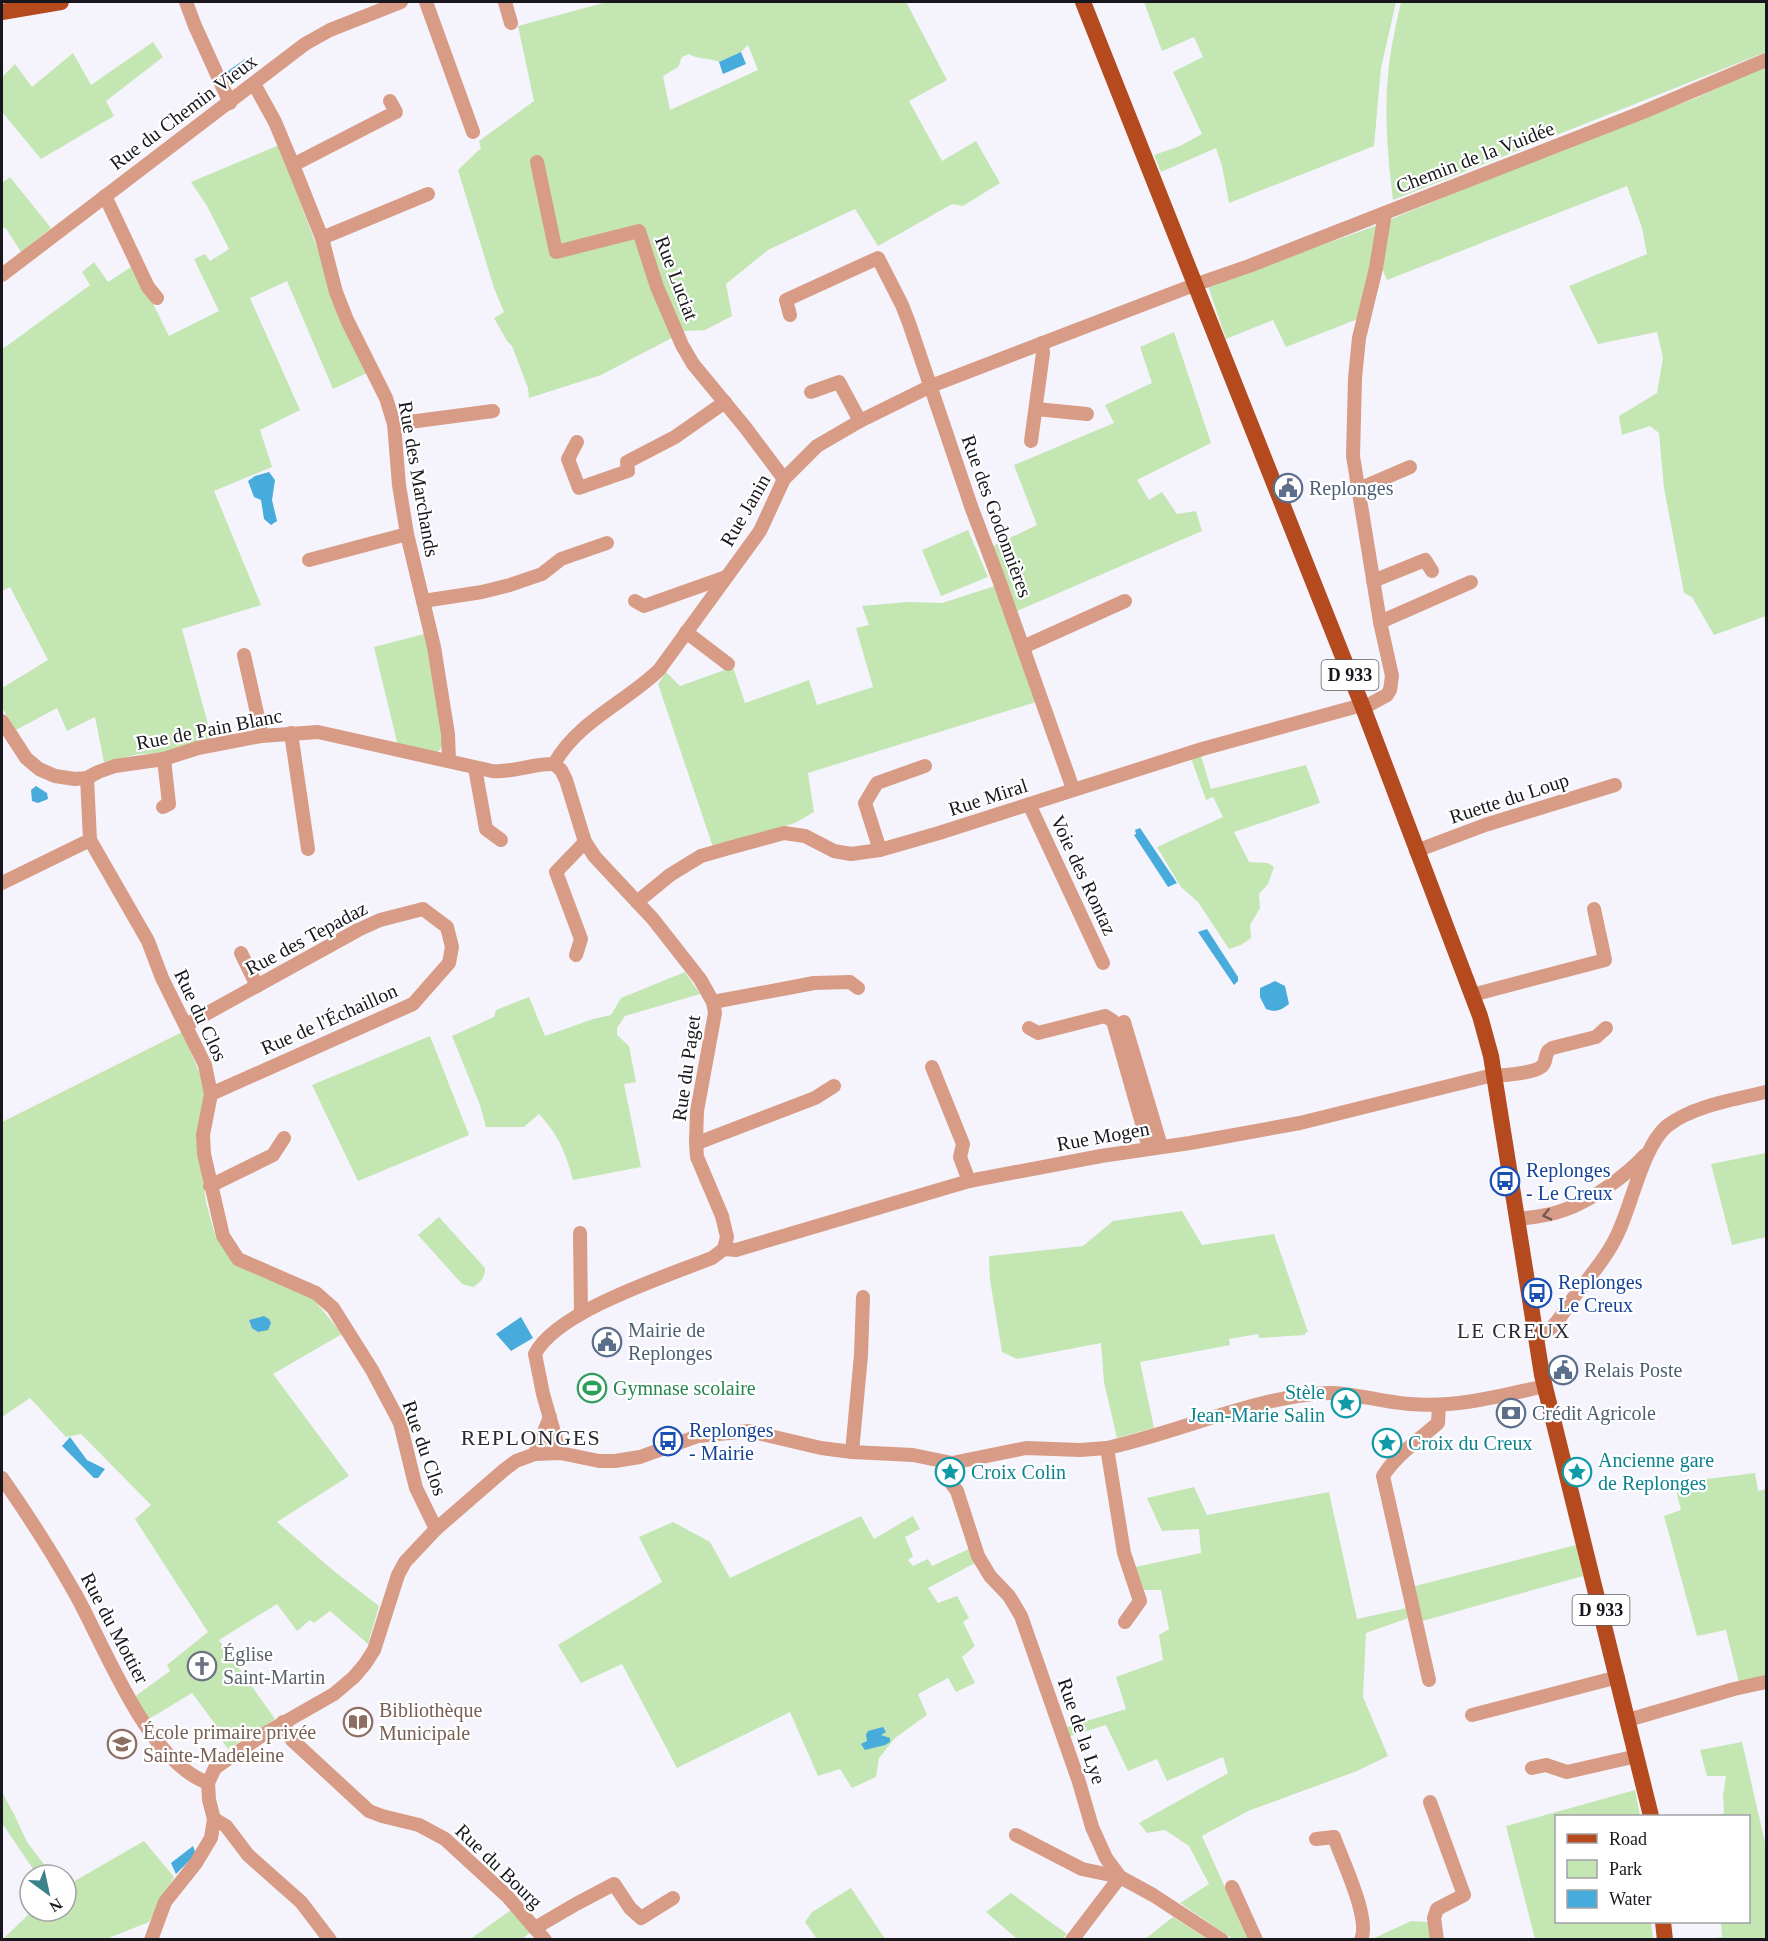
<svg xmlns="http://www.w3.org/2000/svg" width="1768" height="1941" font-family="Georgia,serif">
<rect width="100%" height="100%" fill="#f5f4fd"/>
<g fill="#c3e6b3" fill-rule="evenodd">
<path d="M607,2H906L947,80L909,101L942,161L976,141L1000,183L963,206L952,204L878,246L855,209L768,250L726,284L732,316L705,330L685,331L601,375L529,398L528,388L512,346L507,341L494,318L504,312L494,288L458,170L481,148L479,141L534,101L518,26ZM748,45L758,70L670,110L663,76L678,67L682,57L689,54C698,60 708,57 719,62L741,52Z"/>
<path d="M1144,2H1396L1381,68L1374,146L1229,203L1222,166L1216,148L1161,172L1154,155L1180,146L1202,134L1173,72L1203,57L1194,37L1162,51Z"/>
<path d="M1401,2H1766V52L1393,200C1388,158 1384,117 1388,75C1390,50 1396,25 1401,2Z"/>
<path d="M153,42L163,57L106,101L114,116L41,159L2,112V77L15,64L32,87L73,53L91,85Z"/>
<path d="M1766,66V616L1714,635L1692,597L1684,593L1664,488L1659,433L1650,426L1622,435L1619,416L1657,393L1663,358L1657,332L1598,344L1569,286L1647,254L1642,228L1627,186L1387,280L1381,266L1389,220L1559,150L1696,98Z"/>
<path d="M279,145L332,288L369,372L333,389L287,281L250,298L300,410L260,430L272,467L214,491L261,605L182,629L212,739L164,753L140,754L104,762L95,717L67,731L57,708L16,730L2,708V688L48,660L10,587L2,591V346L4,348L90,285L82,272L94,262L108,282L134,265L169,336L219,311L194,259L205,254L210,261L229,249L207,206L191,182Z"/>
<path d="M10,177L51,228L21,252L5,227L2,229V183Z"/>
<path d="M1378,225L1379,238L1358,319L1286,347L1273,320L1226,339L1208,286Z"/>
<path d="M1174,332L1211,443L1137,480L1149,500L1162,492L1177,514L1196,511L1202,531L1017,611L993,546L1037,525L1014,465L1114,423L1105,405L1152,383L1140,347Z"/>
<path d="M968,530L988,577L941,596L922,550Z"/>
<path d="M995,586L1036,702L808,773L814,812L795,823L713,847L658,684L666,672L680,686L733,667L745,703L809,680L817,705L873,687L856,628L869,625L862,606L908,602L942,603Z"/>
<path d="M428,633L444,739L442,747L436,754L398,746L374,647Z"/>
<path d="M1201,756L1211,789L1306,765L1320,803L1234,832L1249,862L1268,863L1274,867L1268,884L1259,894L1260,908L1250,925L1251,938L1241,945L1229,949L1198,902L1181,887L1157,847L1223,817L1213,797L1206,800L1191,758Z"/>
<path d="M685,972L700,994L625,1016L617,1028V1035L629,1046L636,1082L624,1084L641,1167L573,1180C565,1151 559,1136 539,1114L524,1127H486L480,1105L452,1036L494,1017L496,1010L529,997L545,1036L593,1019L611,1015L621,998Z"/>
<path d="M182,1032L206,1088L197,1140L206,1202L216,1238L240,1267L310,1295L342,1334L273,1374L349,1476L277,1522L335,1572L379,1606L368,1644L330,1611L314,1623L310,1620L297,1631L277,1604L219,1640L275,1719L228,1749L212,1727L215,1724L192,1693L149,1719L136,1698L137,1695L170,1671L167,1665L208,1632L135,1519L151,1505L81,1434L66,1437L30,1398L2,1417V1122Z"/>
<path d="M430,1036L469,1135L358,1181L312,1085Z"/>
<path d="M1766,1153V1237L1732,1245L1711,1164Z"/>
<path d="M1182,1211L1202,1245L1274,1234L1308,1332L1305,1333V1335L1259,1338L1258,1334L1229,1339L1230,1345L1140,1362L1154,1428L1117,1438L1104,1382L1101,1343L1017,1359L1002,1352L990,1280L989,1256L1083,1246L1113,1221Z"/>
<path d="M439,1217L485,1268C485,1278 481,1282 473,1287L462,1284L418,1235Z"/>
<path d="M1755,1473L1758,1491L1766,1489V1678L1739,1683L1726,1630L1697,1636L1664,1516L1681,1510L1674,1483Z"/>
<path d="M1194,1487L1207,1515L1329,1492L1357,1619L1416,1606L1415,1586L1576,1545L1583,1576L1419,1622L1417,1615L1366,1633L1363,1697L1388,1756L1357,1771L1248,1811L1202,1836L1248,1939H1233L1180,1903L1209,1884L1189,1846L1165,1830L1147,1833L1139,1823L1228,1773L1223,1757L1167,1781L1157,1759L1128,1771L1106,1725L1067,1737L1064,1728L1126,1709L1116,1677L1163,1660L1159,1635L1169,1629L1161,1590H1144L1135,1567L1201,1553L1199,1529L1162,1531L1147,1498Z"/>
<path d="M861,1516L874,1539L913,1516L920,1529L905,1537L913,1556L908,1560L913,1566L928,1559L932,1566L969,1549L975,1563L928,1588L938,1603L957,1596L969,1618L963,1622L975,1646L962,1657L975,1683L956,1692L948,1678L918,1694L927,1715L895,1738L879,1758L876,1777L852,1788L840,1769L818,1776L790,1712L677,1768L622,1664L581,1683L558,1645L662,1582L639,1537L673,1522L710,1542L730,1578Z"/>
<path d="M1742,1742L1766,1847V1939H1710L1722,1937L1721,1922H1748V1816H1716L1724,1813L1723,1796L1726,1776H1707L1700,1750Z"/>
<path d="M1635,1790L1640,1816H1556V1922H1651L1653,1939H1535L1506,1826Z"/>
<path d="M2,1792L15,1816L27,1842L52,1875H37L2,1823Z"/>
<path d="M144,1841L174,1877L149,1922L106,1939L2,1940L32,1911H66V1886Z"/>
<path d="M851,1888L885,1939H817L805,1922L812,1912Z"/>
<path d="M1011,1893L1067,1934L1062,1939H1017L986,1912Z"/>
<path d="M511,1910L531,1932L522,1939L469,1940Z"/>
<path d="M1173,1917L1207,1939H1145Z"/>
<path d="M1411,1921L1428,1922L1432,1940H1370Z"/>
</g>
<g fill="#47abdb">
<path d="M741,52L746,64L723,74L719,62Z"/>
<path d="M245,59L249,61L252,70L238,81L230,82L227,76L228,71Z"/>
<path d="M269,472L275,480L272,500L277,521L271,525L264,519L261,500L254,497L248,481L255,476Z"/>
<path d="M36,786L47,793L48,799L38,803L32,801L31,790Z"/>
<path d="M1140,828L1177,883L1168,887L1134,835L1136,834L1135,830Z"/>
<path d="M1207,929L1238,977V981L1234,985L1198,932Z"/>
<path d="M1275,981L1285,986L1289,1004C1281,1010 1276,1013 1266,1009L1260,997V988Z"/>
<path d="M264,1316L269,1319L271,1323L268,1330L258,1332L252,1328L249,1320Z"/>
<path d="M521,1317L533,1338L511,1351L496,1334Z"/>
<path d="M70,1437L87,1460L105,1469L98,1478H94L62,1446Z"/>
<path d="M883,1727L886,1732L881,1735L890,1738V1742L885,1745L865,1750L861,1744L867,1741L866,1735L868,1731Z"/>
<path d="M193,1846L196,1854L176,1874L171,1863Z"/>
</g>
<g fill="none" stroke-linecap="round" stroke-linejoin="round">
<g stroke="#d89c86" stroke-width="14">
<path d="M186,2L195,26L230,103"/>
<path d="M426,2L473,132"/>
<path d="M505,2L511,23"/>
<path d="M254,84L275,122L293,165L322,238L336,292L347,320L386,398L394,424L399,485L407,534L434,647L448,734L449,761"/>
<path d="M537,162L556,252L639,231L657,287L682,345L693,364L745,427L784,479"/>
<path d="M293,165L396,112L390,101"/>
<path d="M105,196L148,287L157,298"/>
<path d="M322,238L428,194"/>
<path d="M2,275L305,44L330,30L401,2"/>
<path d="M790,315L786,300L878,258L902,305L909,323L972,509L999,580L1073,789"/>
<path d="M811,392L839,382L860,421"/>
<path d="M1036,409L1087,414"/>
<path d="M394,424L493,411"/>
<path d="M1031,441L1043,353L1042,343"/>
<path d="M577,442L568,459L579,488L628,471L627,462L675,437L725,402"/>
<path d="M1359,489L1410,467"/>
<path d="M309,560L407,534"/>
<path d="M1373,581L1425,560L1432,571"/>
<path d="M423,601L482,592L510,585L542,574L561,559L607,543"/>
<path d="M635,601L644,606L726,577"/>
<path d="M1380,622L1471,582"/>
<path d="M686,632L728,664"/>
<path d="M1023,647L1125,601"/>
<path d="M244,655L261,731V736"/>
<path d="M1363,708L1387,695L1390,690L1392,676L1380,622L1353,456L1355,378L1359,338L1376,268L1385,213"/>
<path d="M2,721L26,758L39,769L55,776L75,779L87,778L98,772L115,766L164,759L198,748L261,736L318,732L492,771C514,773 533,763 554,764C577,722 626,702 659,670L760,531L784,479L817,446L860,421L931,386L1194,285L1249,266L1643,112L1766,60"/>
<path d="M291,733L308,849"/>
<path d="M554,764L561,770L566,780L585,842L595,857L653,919L700,979L713,1002L715,1013L697,1111L696,1142L697,1157L722,1216L727,1237L724,1249L712,1258C667,1276 557,1311 535,1354L543,1394L560,1453"/>
<path d="M475,768L486,829L501,840"/>
<path d="M1029,804L1103,963"/>
<path d="M163,807L169,804L164,759"/>
<path d="M90,840L148,941L162,978L205,1065L211,1094L203,1135L204,1154L223,1236L238,1259L316,1293L333,1308L372,1370L400,1423L416,1488L436,1529"/>
<path d="M880,850L865,803L877,783L925,766"/>
<path d="M1416,851L1485,825L1615,785"/>
<path d="M2,883L90,840L87,778"/>
<path d="M637,902L670,875L701,856L729,848L784,833L805,836L834,851L851,854L880,850L939,833L1202,749L1362,705"/>
<path d="M241,953L257,986"/>
<path d="M576,955L581,939L556,872L585,842"/>
<path d="M1472,995L1605,960L1594,909"/>
<path d="M713,1002L814,983L850,982L858,988"/>
<path d="M1124,1022L1161,1146"/>
<path d="M186,1025L358,930L380,920L423,909L447,927L452,947L449,963L413,1004L211,1094"/>
<path d="M1029,1028L1038,1033L1105,1016L1113,1021L1149,1148"/>
<path d="M932,1067L963,1144L960,1157L969,1181"/>
<path d="M696,1142H700L815,1098L834,1086"/>
<path d="M210,1186L273,1155L284,1138"/>
<path d="M1518,1219C1533,1217 1549,1216 1564,1210C1591,1201 1626,1176 1645,1155"/>
<path d="M580,1233L581,1313"/>
<path d="M724,1249L736,1250L969,1181L1101,1156L1190,1143L1300,1123L1493,1075C1503,1076 1537,1073 1543,1065C1546,1062 1545,1056 1548,1051L1552,1048L1596,1037L1606,1028"/>
<path d="M1537,1337C1554,1330 1561,1316 1571,1301C1587,1279 1607,1258 1618,1233C1632,1204 1643,1146 1667,1126C1692,1106 1736,1099 1766,1092"/>
<path d="M1107,1448L1124,1553L1140,1601L1125,1622"/>
<path d="M852,1452L861,1355L863,1297"/>
<path d="M535,1454L550,1417"/>
<path d="M942,1462L946,1476L957,1491L978,1556L990,1576L1009,1596L1021,1616L1079,1782L1092,1827L1106,1858L1120,1877L1153,1895L1222,1940"/>
<path d="M2,1478C28,1515 53,1554 76,1595C106,1649 147,1761 208,1783"/>
<path d="M1429,1680L1383,1476C1397,1454 1419,1440 1438,1423L1439,1405"/>
<path d="M1472,1715L1618,1677"/>
<path d="M1628,1720L1734,1689L1766,1682"/>
<path d="M283,1722L292,1740L369,1811L382,1816L419,1825L445,1839L507,1896L545,1940"/>
<path d="M1532,1768L1546,1765L1567,1772L1637,1756"/>
<path d="M1430,1802L1464,1895L1437,1909L1434,1918L1437,1940"/>
<path d="M214,1819L226,1826L248,1855L301,1902L330,1940"/>
<path d="M1016,1835L1082,1869L1120,1877L1072,1940"/>
<path d="M1316,1839L1334,1837C1342,1860 1371,1919 1361,1940"/>
<path d="M1232,1887L1256,1940"/>
<path d="M535,1928L576,1904L614,1884L630,1908L641,1918L673,1898"/>
<path d="M151,1940L165,1902L196,1863L211,1838L214,1819L209,1800L208,1783L215,1768L264,1734L334,1694L354,1677L365,1664L374,1650L398,1575L405,1562L436,1529L504,1470L516,1461L535,1454L560,1453L599,1461H615L640,1457L698,1436L749,1431L821,1448L852,1452L913,1455L952,1463L1026,1448L1080,1450L1107,1448C1181,1432 1252,1397 1328,1393C1351,1392 1385,1403 1410,1404C1456,1408 1500,1396 1545,1386"/>
</g>
<g stroke="#b54a1e" stroke-width="16">
<path d="M1083,2L1362,705L1480,1016L1491,1056L1542,1375L1651,1816"/>
<path d="M2,12L61,2"/>
<path d="M1663,1922L1665,1940"/>
</g>
</g>
<defs><path id="oneway-chevron" d="M-2-3.5L2.5 0L-2 3.5" fill="none" stroke-width="1.6" stroke-linecap="round" stroke-linejoin="round" transform="scale(1.5)"/></defs>
<use stroke="#785a52" href="#oneway-chevron" transform="translate(1547 1215) rotate(167)"/>
<defs>
<g id="civic-ring" transform="scale(1.5)"><circle r="9.5" fill="#fff" stroke="#5c6f8a" stroke-width="1.5"/><path d="M-.6-6.5H3V-4.5H.6V-3L4-1V1h2V6H-6V1h2V-1L-.6-3ZM-1.2 2.5V6h2.4V2.5Z" fill="#5c6f8a"/></g>
<g id="bus-ring" transform="scale(1.5)"><circle r="9.5" fill="#fff" stroke="#1a4fb4" stroke-width="1.5"/><path d="M-5-6H5V4H4V6H2V4H-2V6H-4V4H-5ZM-3.5-4V0h7V-4ZM-3.5 1.2v1.5H-2V1.2ZM2 1.2v1.5H3.5V1.2Z" fill="#1a4fb4"/></g>
<g id="stadium-ring" transform="scale(1.5)"><circle r="9.5" fill="#fff" stroke="#2e9e5b" stroke-width="1.5"/><path d="M0-5a6.5 5 0 1 0 0 10a6.5 5 0 1 0 0-10ZM-3.5-1.8h7v3.6h-7Z" fill="#2e9e5b"/></g>
<g id="sight-ring" transform="scale(1.5)"><circle r="9.5" fill="#fff" stroke="#0f9aa8" stroke-width="1.5"/><path d="M0-6L1.8-2.2L6-1.7L2.9 1.2L3.7 5.4L0 3.3L-3.7 5.4L-2.9 1.2L-6-1.7L-1.8-2.2Z" fill="#0f9aa8"/></g>
<g id="bank-ring" transform="scale(1.5)"><circle r="9.5" fill="#fff" stroke="#5c6f8a" stroke-width="1.5"/><path d="M-6-4H6V4H-6ZM0-2.3a2.3 2.3 0 1 0 0 4.6a2.3 2.3 0 1 0 0-4.6Z" fill="#5c6f8a"/></g>
<g id="church-ring" transform="scale(1.5)"><circle r="9.5" fill="#fff" stroke="#6b7280" stroke-width="1.5"/><path d="M-1.2-6h2.4v3.5h3.3v2.4h-3.3V6h-2.4V-.1h-3.3v-2.4h3.3Z" fill="#6b7280"/></g>
<g id="library-ring" transform="scale(1.5)"><circle r="9.5" fill="#fff" stroke="#8d6e63" stroke-width="1.5"/><path d="M-6-4Q-3-5.5-.7-3.5V5Q-3 3-6 4ZM6-4Q3-5.5 .7-3.5V5Q3 3 6 4Z" fill="#8d6e63"/></g>
<g id="school-ring" transform="scale(1.5)"><circle r="9.5" fill="#fff" stroke="#8d6e63" stroke-width="1.5"/><path d="M0-5L7-2L0 1L-7-2ZM-4 1L0 2.5L4 1V4Q0 6-4 4Z" fill="#8d6e63"/></g>
</defs>
<g fill-rule="evenodd">
<use href="#civic-ring" x="1288" y="488"/>
<use href="#bus-ring" x="1505" y="1181"/>
<use href="#bus-ring" x="1537" y="1293"/>
<use href="#civic-ring" x="607" y="1342"/>
<use href="#civic-ring" x="1563" y="1370"/>
<use href="#stadium-ring" x="592" y="1388"/>
<use href="#sight-ring" x="1346" y="1403"/>
<use href="#bank-ring" x="1511" y="1413"/>
<use href="#bus-ring" x="668" y="1441"/>
<use href="#sight-ring" x="1387" y="1443"/>
<use href="#sight-ring" x="950" y="1472"/>
<use href="#sight-ring" x="1577" y="1472"/>
<use href="#church-ring" x="202" y="1666"/>
<use href="#library-ring" x="358" y="1722"/>
<use href="#school-ring" x="122" y="1744"/>
</g>
<g text-anchor="middle" dominant-baseline="central" stroke-width="4.5" stroke-linejoin="round" paint-order="stroke">
<g fill="#fff" stroke="#5d5d61" stroke-width="1.5">
<rect x="1321.5" y="660" width="57" height="30" rx="4.5"/>
<rect x="1572.5" y="1595" width="57" height="30" rx="4.5"/>
</g>
<g font-size="18" font-weight="bold" fill="#18171d">
<text x="1350" y="675">D 933</text>
<text x="1601" y="1610">D 933</text>
</g>
<g font-size="20" fill="#18171d" stroke="#fff">
<text transform="translate(183 112) rotate(-37)">Rue du Chemin Vieux</text>
<text transform="translate(1475 157) rotate(-21)">Chemin de la Vuidée</text>
<text transform="translate(677 278) rotate(69)">Rue Luciat</text>
<text transform="translate(419 479) rotate(80)">Rue des Marchands</text>
<text transform="translate(745 510) rotate(-60)">Rue Janin</text>
<text transform="translate(997 516) rotate(70)">Rue des Godonnières</text>
<text transform="translate(209 729) rotate(-11)">Rue de Pain Blanc</text>
<text transform="translate(988 797) rotate(-18)">Rue Miral</text>
<text transform="translate(1509 798) rotate(-18)">Ruette du Loup</text>
<text transform="translate(1084 875) rotate(65)">Voie des Rontaz</text>
<text transform="translate(306 938) rotate(-28)">Rue des Tepadaz</text>
<text transform="translate(201 1015) rotate(65)">Rue du Clos</text>
<text transform="translate(329 1019) rotate(-24)">Rue de l'Échaillon</text>
<text transform="translate(686 1068) rotate(-82)">Rue du Paget</text>
<text transform="translate(1103 1136) rotate(-10)">Rue Mogen</text>
<text transform="translate(425 1448) rotate(71)">Rue du Clos</text>
<text transform="translate(115 1628) rotate(62)">Rue du Mottier</text>
<text transform="translate(1082 1731) rotate(71)">Rue de la Lye</text>
<text transform="translate(499 1866) rotate(44)">Rue du Bourg</text>
</g>
<g font-size="20" fill="#4e5e75" stroke="#fff" text-anchor="start">
<text x="1309" y="488">Replonges</text>
<text x="628" y="1330">Mairie de<tspan x="628" dy="23">Replonges</tspan></text>
<text x="1584" y="1370">Relais Poste</text>
<text x="1532" y="1413">Crédit Agricole</text>
</g>
<g font-size="20" fill="#164399" stroke="#fff" text-anchor="start">
<text x="1526" y="1170">Replonges<tspan x="1526" dy="23">- Le Creux</tspan></text>
<text x="1558" y="1282">Replonges<tspan x="1558" dy="23">Le Creux</tspan></text>
<text x="689" y="1430">Replonges<tspan x="689" dy="23">- Mairie</tspan></text>
</g>
<g font-size="20" fill="#27864d" stroke="#fff" text-anchor="start">
<text x="613" y="1388">Gymnase scolaire</text>
</g>
<g font-size="20" fill="#0d838f" stroke="#fff" text-anchor="start">
<text x="1325" y="1392" text-anchor="end">Stèle<tspan x="1325" dy="23">Jean-Marie Salin</tspan></text>
<text x="1408" y="1443">Croix du Creux</text>
<text x="1598" y="1460">Ancienne gare<tspan x="1598" dy="23">de Replonges</tspan></text>
<text x="971" y="1472">Croix Colin</text>
</g>
<g font-size="20" fill="#5b616d" stroke="#fff" text-anchor="start">
<text x="223" y="1654">Église<tspan x="223" dy="23">Saint-Martin</tspan></text>
</g>
<g font-size="20" fill="#785e54" stroke="#fff" text-anchor="start">
<text x="379" y="1710">Bibliothèque<tspan x="379" dy="23">Municipale</tspan></text>
<text x="143" y="1732">École primaire privée<tspan x="143" dy="23">Sainte-Madeleine</tspan></text>
</g>
<g font-size="21" letter-spacing="1.5" fill="#2b2934" stroke="#fff">
<text x="1514" y="1331">LE CREUX</text>
</g>
<g font-size="22" letter-spacing="1.5" fill="#2b2934" stroke="#fff">
<text x="531" y="1437">REPLONGES</text>
</g>
</g>
<rect width="1768" height="1941" fill="none" stroke="#18171d" stroke-width="6"/>
<rect x="1555" y="1815" width="195" height="108" fill="#ffffff" stroke="#a3a2a5" stroke-width="1.5"/>
<rect x="1567" y="1834" width="30" height="9" fill="#b54a1e" stroke="#a3a2a5" stroke-width="1.5"/>
<text x="1609" y="1845" font-size="18" fill="#18171d">Road</text>
<rect x="1567" y="1860" width="30" height="18" fill="#c3e6b3" stroke="#a3a2a5" stroke-width="1.5"/>
<text x="1609" y="1875" font-size="18" fill="#18171d">Park</text>
<rect x="1567" y="1890" width="30" height="18" fill="#47abdb" stroke="#a3a2a5" stroke-width="1.5"/>
<text x="1609" y="1905" font-size="18" fill="#18171d">Water</text>
<g transform="translate(48 1893) rotate(147)"><circle r="28" fill="#ffffff" stroke="#a3a2a5" stroke-width="1.5"/>
<path d="M0-4.5L10 22L0 15L-10 22Z" fill="#3b8389"/>
<text y="-9" font-size="16" font-weight="bold" text-anchor="middle" fill="#18171d">N</text>
</g>
</svg>
